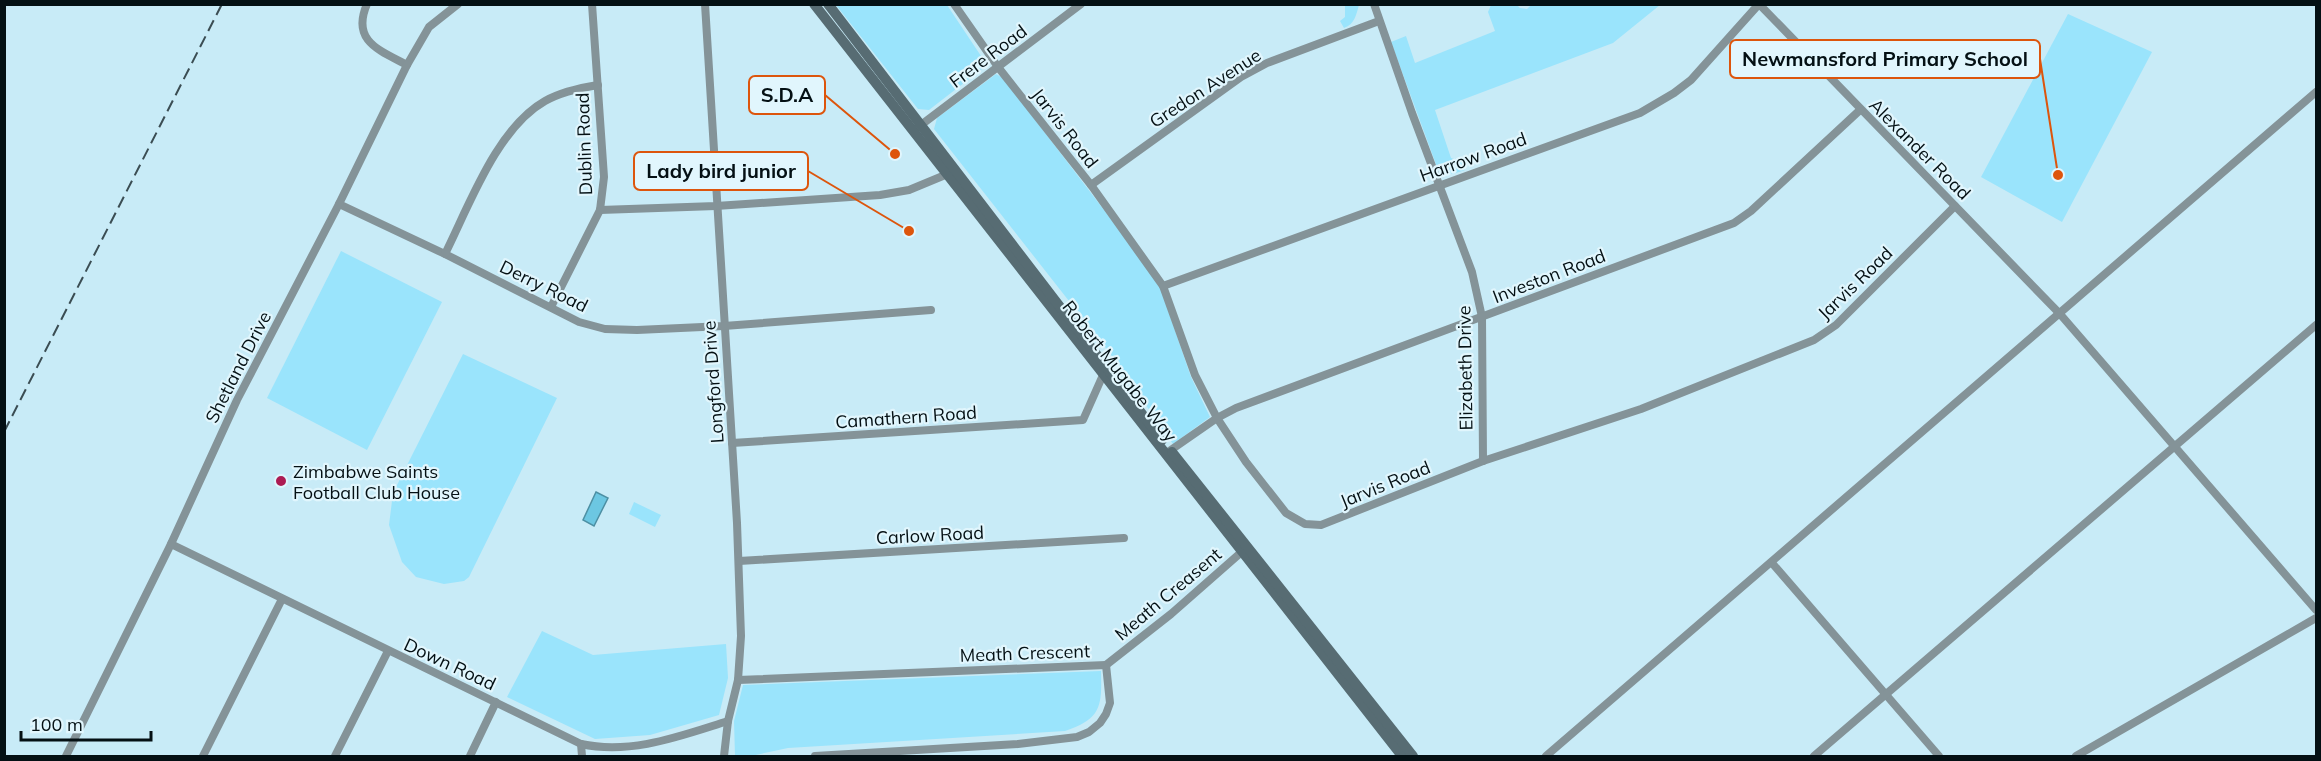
<svg xmlns="http://www.w3.org/2000/svg" width="2321" height="761" font-family="Mulish,sans-serif">
<rect width="100%" height="100%" fill="#c8ebf7"/>
<g fill="#9ae4fc">
<path d="M1532,4L1660,5L1613,43L1435,110L1451,158L1464,163L1465,170C1453,174 1446,177 1437,167L1391,42L1406,36L1415,63L1495,31L1488,12L1491,5H1517L1520,8L1527,9Z"/>
<path d="M836,5H947L987,65L929,110L918,109Z"/>
<path d="M1345,5H1359C1356,15 1355,24 1344,28L1340,21L1345,17Z"/>
<path d="M2068,14L2152,52L2062,222L1981,177Z"/>
<path d="M996,74L1003,78L1140,257L1160,287L1191,377L1210,417L1173,444L1109,352L934,129L937,118Z"/>
<path d="M341,251L442,302L367,450L267,398Z"/>
<path d="M463,354L557,398L469,577L464,581L444,584L416,577L402,562L389,525L393,493Z"/>
<path d="M634,502L661,515L655,527L629,514Z"/>
<path d="M542,631L593,655L726,644L728,678L719,715L650,735L595,739L507,697Z"/>
<path d="M1101,671C1102,707 1101,719 1065,731L788,748L751,756H735L734,721L743,685Z"/>
</g>
<path fill="#6cc7e2" stroke="#4d90a4" stroke-width="1.5" d="M596,492L608,498L594,526L583,520Z"/>
<g fill="none" stroke-linecap="round" stroke-linejoin="round">
<g stroke="#849398" stroke-width="8">
<path d="M367,4C351,41 379,50 407,65"/>
<path d="M705,4L737,523L741,636L738,680L728,721L724,756"/>
<path d="M954,4L998,67L1091,185L1163,286L1195,375L1217,418L1246,462L1286,513L1305,524L1321,525L1483,461L1641,409L1814,340L1836,325L1955,206"/>
<path d="M1374,4L1412,113L1472,272L1482,317L1483,461"/>
<path d="M917,128L1081,4"/>
<path d="M1091,185L1241,77L1267,63L1379,21"/>
<path d="M339,204L445,254L579,322L605,329L637,330L724,326L931,310"/>
<path d="M600,210L716,206L880,195L909,190L950,173"/>
<path d="M445,254C469,206 497,128 545,101C561,92 579,88 598,85"/>
<path d="M1163,286L1640,113L1674,93L1691,80L1759,4L2060,314L2316,610"/>
<path d="M551,307L600,210L604,177L592,4"/>
<path d="M732,443L1083,420L1103,375"/>
<path d="M1168,452L1217,418L1236,408L1734,223L1751,211L1860,110"/>
<path d="M171,544L581,744C631,755 680,736 728,721"/>
<path d="M739,561L1124,538"/>
<path d="M1772,563L1939,756"/>
<path d="M1106,665L1171,614L1245,549"/>
<path d="M738,680L1106,665L1110,703L1106,714L1100,723L1089,732L1077,737L1018,744L815,756"/>
<path d="M581,744L582,756"/>
<path d="M66,756L171,544L237,400L339,204L407,65L429,27L458,4"/>
<path d="M203,756L282,599"/>
<path d="M335,756L388,651"/>
<path d="M470,756L496,702"/>
<path d="M1546,756L2316,92"/>
<path d="M1814,756L2316,325"/>
<path d="M2076,756L2316,618"/>
</g>
<g stroke="#576c73" stroke-width="10">
<path d="M814,4L1402,756"/>
<path d="M828,4L1162,440"/>
<path d="M1172,452L1413,756"/>
</g>
<path stroke="#3b4d53" stroke-width="2" stroke-dasharray="12 6" stroke-linecap="butt" d="M4,432L222,4"/>
</g>
<circle fill="#ac1b53" stroke="#e1f6fd" stroke-width="2" cx="281" cy="481" r="6"/>
<g text-anchor="middle" dominant-baseline="central" stroke-width="4.5" stroke-linejoin="round" paint-order="stroke">
<g font-size="18" fill="#041014" stroke="#e1f6fd">
<text transform="translate(988 56) rotate(-37)">Frere Road</text>
<text transform="translate(1205 88) rotate(-33)">Gredon Avenue</text>
<text transform="translate(1065 128) rotate(52)">Jarvis Road</text>
<text transform="translate(584 144) rotate(-92)">Dublin Road</text>
<text transform="translate(1920 149) rotate(45)">Alexander Road</text>
<text transform="translate(1473 157) rotate(-20)">Harrow Road</text>
<text transform="translate(1549 276) rotate(-21)">Investon Road</text>
<text transform="translate(1855 283) rotate(-44)">Jarvis Road</text>
<text transform="translate(544 286) rotate(26)">Derry Road</text>
<text transform="translate(238 367) rotate(-63)">Shetland Drive</text>
<text transform="translate(1465 368) rotate(-91)">Elizabeth Drive</text>
<text transform="translate(1120 371) rotate(52)">Robert Mugabe Way</text>
<text transform="translate(713 382) rotate(-94)">Longford Drive</text>
<text transform="translate(906 417) rotate(-4)">Camathern Road</text>
<text transform="translate(1385 484) rotate(-22)">Jarvis Road</text>
<text transform="translate(930 535) rotate(-3)">Carlow Road</text>
<text transform="translate(1168 594) rotate(-40)">Meath Creasent</text>
<text transform="translate(1025 653) rotate(-2)">Meath Crescent</text>
<text transform="translate(450 664) rotate(25)">Down Road</text>
</g>
<g font-size="18" fill="#041014" stroke="#e1f6fd" text-anchor="start">
<text x="293" y="471">Zimbabwe Saints<tspan x="293" dy="21">Football Club House</tspan></text>
</g>
</g>
<path fill="none" stroke="#dd550c" stroke-width="2" d="M2058 175L2040 59M895 154L825 95M909 231L808 171"/>
<g fill="#dd550c" stroke="#e1f6fd" stroke-width="2">
<circle cx="2058" cy="175" r="6"/>
<circle cx="895" cy="154" r="6"/>
<circle cx="909" cy="231" r="6"/>
</g>
<g fill="#e1f6fd" stroke="#dd550c" stroke-width="2">
<rect x="1730" y="40" width="310" height="38" rx="6"/>
<rect x="749" y="76" width="76" height="38" rx="6"/>
<rect x="634" y="152" width="174" height="38" rx="6"/>
</g>
<g font-size="20" text-anchor="middle" font-weight="bold" fill="#041014">
<text x="1885" y="66">Newmansford Primary School</text>
<text x="787" y="102">S.D.A</text>
<text x="721" y="178">Lady bird junior</text>
</g>
<rect width="2321" height="761" fill="none" stroke="#041014" stroke-width="12"/>
<path d="M21 731v9h130v-9" fill="none" stroke="#041014" stroke-width="3"/>
<text x="30" y="731" font-size="18" fill="#041014" stroke="#e1f6fd" stroke-width="4.5" paint-order="stroke">100 m</text>
</svg>
